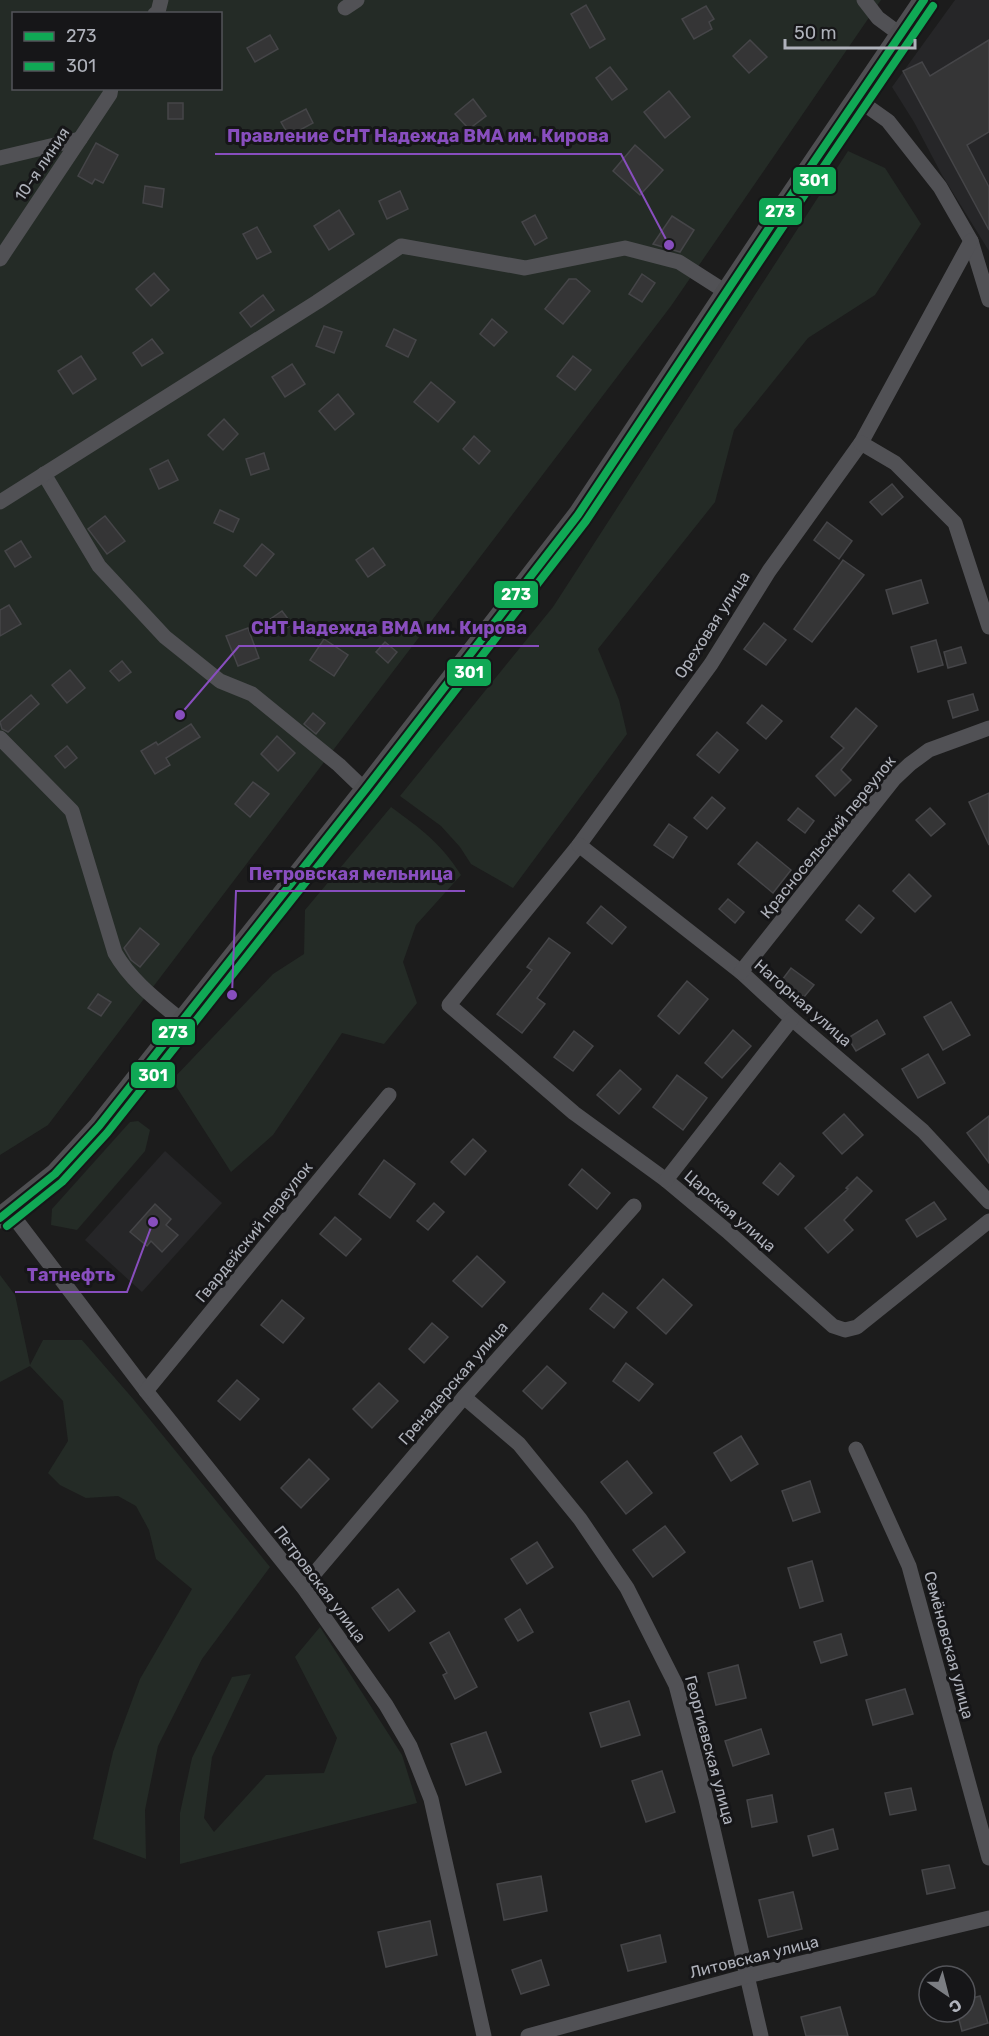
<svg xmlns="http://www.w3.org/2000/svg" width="989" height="2036" font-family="Rubik,sans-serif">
<rect width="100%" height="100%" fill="#1c1c1c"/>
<g fill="#262628">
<path d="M955,0H989V251L942,175L914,122L892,87Z"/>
<path d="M165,1151L222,1203L142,1292L85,1240Z"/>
</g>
<g fill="#242b26" fill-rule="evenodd">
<path d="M0,0H881L671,306L48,1125L0,1155ZM14,14H220V88H14Z"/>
<path d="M848,151L885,168L921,224L875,295L808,338L734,430L715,502L598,649L619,700L627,734L513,888L471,864L460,847L441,826L400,796L553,607Z"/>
<path d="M391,807C421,829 441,843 461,875L416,925L403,962L417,1003L384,1044L342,1033L273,1135L231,1172L172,1080L273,974L304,954L305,910Z"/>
<path d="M138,1121L150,1130L145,1151L77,1230L51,1225L52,1209L130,1122Z"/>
<path d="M0,1275L15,1295L30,1365L43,1340H82L134,1400L270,1567L202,1659L158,1746L145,1810L146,1859L93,1839L113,1752L140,1679L192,1589L156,1559L149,1530L136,1506L118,1496L86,1498L60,1485L48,1473L68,1441L63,1401L30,1366L0,1382Z"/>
<path d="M320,1627L402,1755L417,1803L180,1864V1813L192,1758L232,1677L251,1674L212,1757L204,1818L214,1832L266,1775L324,1773L337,1738L295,1657Z"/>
</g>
<g fill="#353536" stroke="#454548" stroke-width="1.5">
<path d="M586,5L605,39L590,48L571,14Z"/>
<path d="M706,6L714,19L709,22L712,29L694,39L682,19Z"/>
<path d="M270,35L278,49L255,62L247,48Z"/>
<path d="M750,40L767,57L749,73L733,56Z"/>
<path d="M989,40V132L967,145L989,187V230L903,71L922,62L930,76Z"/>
<path d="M610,67L627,89L612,100L596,78Z"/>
<path d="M669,91L690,117L665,138L644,112Z"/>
<path d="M473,99L486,116L469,129L455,114Z"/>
<rect x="168" y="103" width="15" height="16"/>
<path d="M306,109L313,123L289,136L281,122Z"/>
<path d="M96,143L118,155L103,183L95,179L92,184L78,176Z"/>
<path d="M635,145L663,170L640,195L613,171Z"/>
<path d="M145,186L164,189L162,207L143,203Z"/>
<path d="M400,191L408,209L387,219L379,201Z"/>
<path d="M339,210L354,234L329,250L314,226Z"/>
<path d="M535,215L547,238L535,245L522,222Z"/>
<path d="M672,216L694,230L680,252L653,244Z"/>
<path d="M257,227L271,252L257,259L243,234Z"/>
<path d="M154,273L169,290L151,306L136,289Z"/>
<path d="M642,274L655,283L642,302L629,294Z"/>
<path d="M569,279H576L590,291L563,324L545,309Z"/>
<path d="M263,295L274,310L251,327L240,313Z"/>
<path d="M492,319L507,332L494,346L480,334Z"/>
<path d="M324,326L342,332L334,353L316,346Z"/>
<path d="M394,329L416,340L408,357L386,346Z"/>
<path d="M152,339L163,353L142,366L133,353Z"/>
<path d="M81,356L96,379L73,394L58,371Z"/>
<path d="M573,356L591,370L575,390L557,376Z"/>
<path d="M292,364L305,384L285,397L272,377Z"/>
<path d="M431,382L455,402L438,422L414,402Z"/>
<path d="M338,394L354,414L335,430L319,411Z"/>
<path d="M224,419L238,434L223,450L208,435Z"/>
<path d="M474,436L490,451L479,464L463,449Z"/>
<path d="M264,453L269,469L251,475L246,459Z"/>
<path d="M168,460L178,480L159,489L150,469Z"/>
<path d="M892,484L903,497L882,515L870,502Z"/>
<path d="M220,510L239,519L233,532L214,523Z"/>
<path d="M105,516L125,541L107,554L88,529Z"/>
<path d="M827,522L852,541L839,559L814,540Z"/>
<path d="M21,541L31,557L15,567L5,551Z"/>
<path d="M262,544L274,554L256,576L244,566Z"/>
<path d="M373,548L385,565L368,577L356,560Z"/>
<path d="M843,560L864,575L812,642L794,629Z"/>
<path d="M921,580L928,603L893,614L886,590Z"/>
<path d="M9,605L21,624L0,636V610Z"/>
<path d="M282,611L292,624L278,634L269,620Z"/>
<path d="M764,623L786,640L766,665L744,649Z"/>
<path d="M248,628L259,658L238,666L226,636Z"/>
<path d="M324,639L348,655L334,676L310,660Z"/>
<path d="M936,640L943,665L918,672L911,647Z"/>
<path d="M385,642L397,652L388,663L376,652Z"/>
<path d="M961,647L966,663L948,668L944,652Z"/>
<path d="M122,661L131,672L119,681L110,671Z"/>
<path d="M70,670L85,688L67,703L52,685Z"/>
<path d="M973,694L978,710L953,718L948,701Z"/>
<path d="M31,695L39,704L8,732L2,729L0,722Z"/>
<path d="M762,705L782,721L766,739L747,723Z"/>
<path d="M856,708L877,726L841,770L851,780L835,796L816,776L844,748L831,737Z"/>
<path d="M313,713L325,723L316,734L304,724Z"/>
<path d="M191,724L200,737L166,758L170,765L155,774L141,751L156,742L158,745Z"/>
<path d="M717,732L738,750L719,773L697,755Z"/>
<path d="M277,736L295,753L278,771L261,754Z"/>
<path d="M67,746L77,758L65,768L55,756Z"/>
<path d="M253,782L269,794L250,817L235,804Z"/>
<path d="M989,793V845L969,802Z"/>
<path d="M712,797L725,808L707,829L694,818Z"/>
<path d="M798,808L814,821L805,833L788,820Z"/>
<path d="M930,808L945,824L931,836L916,820Z"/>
<path d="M669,824L687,837L673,858L654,845Z"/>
<path d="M757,842L791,870L773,893L738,864Z"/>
<path d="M909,874L931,896L915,912L893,891Z"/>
<path d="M728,899L744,912L735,923L719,909Z"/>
<path d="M859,905L874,918L861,933L846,920Z"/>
<path d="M601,906L626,927L612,944L587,923Z"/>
<path d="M140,928L159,944L140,967L131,960L124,948Z"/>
<path d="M549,938L570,953L537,998L545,1004L522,1033L497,1014L532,970L527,967Z"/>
<path d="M791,968L814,985L804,997L782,980Z"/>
<path d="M687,981L708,999L679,1034L658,1016Z"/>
<path d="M98,994L111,1002L101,1016L88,1008Z"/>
<path d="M951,1002L970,1035L943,1050L924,1017Z"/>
<path d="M877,1020L885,1034L856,1051L848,1038Z"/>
<path d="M733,1030L751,1046L722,1078L705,1063Z"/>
<path d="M574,1031L593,1046L573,1071L554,1057Z"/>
<path d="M928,1054L945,1083L918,1098L902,1069Z"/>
<path d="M620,1070L641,1089L619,1114L597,1095Z"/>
<path d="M677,1075L707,1098L683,1130L653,1107Z"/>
<path d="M844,1114L863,1135L842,1154L823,1133Z"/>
<path d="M989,1116V1163L967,1133Z"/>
<path d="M473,1139L486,1151L465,1175L451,1162Z"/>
<path d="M384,1160L415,1184L390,1218L359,1194Z"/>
<path d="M780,1163L794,1176L778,1195L763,1183Z"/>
<path d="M582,1169L610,1193L597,1209L569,1185Z"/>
<path d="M857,1177L872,1191L844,1220L853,1230L828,1253L805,1228L848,1189L846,1188Z"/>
<path d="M934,1202L946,1219L917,1237L906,1220Z"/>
<path d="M434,1203L444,1212L428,1230L417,1221Z"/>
<path d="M155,1204L171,1219L166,1225L178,1235L162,1252L151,1241L147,1246L130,1232Z"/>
<path d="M335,1217L361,1239L346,1256L320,1234Z"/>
<path d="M477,1256L505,1282L482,1307L453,1281Z"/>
<path d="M663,1279L692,1305L666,1334L637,1308Z"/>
<path d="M603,1293L627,1312L614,1328L590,1309Z"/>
<path d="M282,1300L304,1318L283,1343L261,1325Z"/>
<path d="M432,1323L448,1337L424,1363L409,1349Z"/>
<path d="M626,1363L653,1384L639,1401L613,1381Z"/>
<path d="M547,1366L566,1383L542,1409L523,1391Z"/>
<path d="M237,1380L259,1399L240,1420L218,1401Z"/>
<path d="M379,1383L398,1401L372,1428L353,1409Z"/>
<path d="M741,1436L758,1464L731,1481L714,1453Z"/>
<path d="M309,1459L329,1479L301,1508L281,1488Z"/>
<path d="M627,1461L652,1493L626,1514L601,1482Z"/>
<path d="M810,1481L820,1512L793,1521L782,1491Z"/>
<path d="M665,1526L685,1552L653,1577L633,1550Z"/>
<path d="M537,1542L553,1567L527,1584L511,1559Z"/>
<path d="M812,1561L823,1601L800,1608L788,1568Z"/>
<path d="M398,1589L415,1611L389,1631L372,1608Z"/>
<path d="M520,1609L533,1632L518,1641L505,1619Z"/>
<path d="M449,1632L477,1687L455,1699L443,1675L447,1673L430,1643Z"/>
<path d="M841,1634L847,1655L821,1663L814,1642Z"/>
<path d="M738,1665L746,1698L716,1705L708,1673Z"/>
<path d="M905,1689L913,1714L873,1725L866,1700Z"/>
<path d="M629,1701L640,1735L601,1747L590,1713Z"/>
<path d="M761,1729L769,1754L733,1766L725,1741Z"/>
<path d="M486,1732L501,1772L466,1785L451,1744Z"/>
<path d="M662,1771L675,1812L646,1822L632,1781Z"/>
<path d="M911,1788L916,1810L890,1815L885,1793Z"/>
<path d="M772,1795L777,1822L752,1827L747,1800Z"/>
<path d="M833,1829L838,1849L813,1856L808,1836Z"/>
<path d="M949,1865L955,1888L927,1894L922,1870Z"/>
<path d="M541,1876L547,1911L504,1920L497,1884Z"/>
<path d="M793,1892L802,1929L768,1937L759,1900Z"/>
<path d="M430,1921L437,1955L386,1967L378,1932Z"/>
<path d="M660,1935L666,1962L628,1971L621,1945Z"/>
<path d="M541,1960L549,1985L521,1994L512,1970Z"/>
<path d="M980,1996L988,2023L962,2031L957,2012H965V2000Z"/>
<path d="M840,2007L848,2036H806L801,2017Z"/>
</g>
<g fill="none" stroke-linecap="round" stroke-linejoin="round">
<g stroke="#515155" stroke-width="15">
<path d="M864,0L878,18L901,35"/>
<path d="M345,8L357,0"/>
<path d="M155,14L158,12L161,0"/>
<path d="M857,99L888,121L940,187L971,241L989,300"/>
<path d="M0,158L80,139"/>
<path d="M971,241L861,443L769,571L711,664L579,845L449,1005L574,1113L666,1180L727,1231L833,1326L845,1330L857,1327L989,1221"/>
<path d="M0,259L110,94L111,88"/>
<path d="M861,443L895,463L955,523L989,627"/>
<path d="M44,474L99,566L165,637L220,681L252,694L339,765L365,790"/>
<path d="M0,502L317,302L401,246L525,268L625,248L679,262L726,292"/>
<path d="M0,738L72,811L115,953C131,981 158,1001 182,1021"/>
<path d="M579,845L741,972L792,1019L923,1131L989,1202"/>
<path d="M741,972L894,779L910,764L929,750L989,728"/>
<path d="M666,1180L792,1019"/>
<path d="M10,1212L146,1391L303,1587L386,1705L410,1746L431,1799L484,2036"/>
<path d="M146,1391L389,1095"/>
<path d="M464,1397L519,1444L580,1519L627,1588L676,1685L706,1799L761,2036"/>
<path d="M856,1449L909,1566L989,1858"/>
<path d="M303,1587L464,1397L634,1206"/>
<path d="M528,2036L747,1976L989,1918"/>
</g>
<path stroke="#4f4f52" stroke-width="21" d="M0,1218L55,1174L99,1126L365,790L578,515L775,219L924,0"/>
<g stroke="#161618" stroke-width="12">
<path id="bus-1" d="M0,1218L55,1174L99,1126L365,790L578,515L775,219L924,0"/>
</g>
<g stroke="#161618" stroke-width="12">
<path id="bus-2" d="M7,1226L62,1182L107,1133L373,797L586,521L784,225L933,6"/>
</g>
<use href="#bus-1" stroke="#10a855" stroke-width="8"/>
<use href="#bus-2" stroke="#10a855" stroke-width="8"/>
</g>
<g text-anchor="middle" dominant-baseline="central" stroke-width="6" stroke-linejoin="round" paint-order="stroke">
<g font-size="16" fill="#afb2bb" stroke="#161618">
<text transform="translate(42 164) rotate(-56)">10-я линия</text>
<text transform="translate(712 625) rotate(-57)">Ореховая улица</text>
<text transform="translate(828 837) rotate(-51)">Красносельский переулок</text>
<text transform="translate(803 1003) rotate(41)">Нагорная улица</text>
<text transform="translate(730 1211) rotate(41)">Царская улица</text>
<text transform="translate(254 1232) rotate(-51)">Гвардейский переулок</text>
<text transform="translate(453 1383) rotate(-49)">Гренадерская улица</text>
<text transform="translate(320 1584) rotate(53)">Петровская улица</text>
<text transform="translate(949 1645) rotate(75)">Семёновская улица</text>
<text transform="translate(710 1750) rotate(75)">Георгиевская улица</text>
<text transform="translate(754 1957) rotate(-14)">Литовская улица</text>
</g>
</g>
<path fill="none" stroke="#884ebe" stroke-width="2" d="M669 245L621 154H215M180 715L239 646H539M232 995L236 891H465M153 1222L127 1292H15"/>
<g fill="#884ebe" stroke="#161618" stroke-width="2">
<circle cx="669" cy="245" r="6"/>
<circle cx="180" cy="715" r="6"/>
<circle cx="232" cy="995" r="6"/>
<circle cx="153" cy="1222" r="6"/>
</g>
<g font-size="18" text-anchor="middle" font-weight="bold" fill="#884ebe" stroke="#161618" stroke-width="6" stroke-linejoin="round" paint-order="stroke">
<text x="418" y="142">Правление СНТ Надежда ВМА им. Кирова</text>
<text x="389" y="634">СНТ Надежда ВМА им. Кирова</text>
<text x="351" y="880">Петровская мельница</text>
<text x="71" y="1281">Татнефть</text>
</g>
<g stroke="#161618" stroke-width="2">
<rect x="792" y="166" width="45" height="29" rx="6" fill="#10a855"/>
<rect x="758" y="197" width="45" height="29" rx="6" fill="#10a855"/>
<rect x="493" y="580" width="46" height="29" rx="6" fill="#10a855"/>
<rect x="446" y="658" width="46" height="29" rx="6" fill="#10a855"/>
<rect x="151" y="1018" width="45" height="28" rx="6" fill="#10a855"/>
<rect x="130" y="1061" width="46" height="28" rx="6" fill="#10a855"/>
</g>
<g font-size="16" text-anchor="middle" font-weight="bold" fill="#fff">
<text x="814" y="186">301</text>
<text x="780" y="217">273</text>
<text x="516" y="600">273</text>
<text x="469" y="678">301</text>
<text x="173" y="1038">273</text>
<text x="153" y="1081">301</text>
</g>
<rect x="12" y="12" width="210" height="78" fill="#161618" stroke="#535459" stroke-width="1.5"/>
<rect x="24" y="32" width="30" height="9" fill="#10a855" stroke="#535459" stroke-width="1.5"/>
<text x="66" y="42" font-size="18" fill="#afb2bb">273</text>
<rect x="24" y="62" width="30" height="9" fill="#10a855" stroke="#535459" stroke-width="1.5"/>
<text x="66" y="72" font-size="18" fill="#afb2bb">301</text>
<g transform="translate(947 1994) rotate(145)"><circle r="28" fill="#161618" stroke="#535459" stroke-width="1.5"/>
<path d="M0-4.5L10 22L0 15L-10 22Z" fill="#7c7e83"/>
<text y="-9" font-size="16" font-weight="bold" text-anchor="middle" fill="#afb2bb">С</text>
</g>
<path d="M785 39v9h130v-9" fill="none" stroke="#afb2bb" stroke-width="3"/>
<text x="794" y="39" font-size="18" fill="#afb2bb" stroke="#161618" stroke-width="4.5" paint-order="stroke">50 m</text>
</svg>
